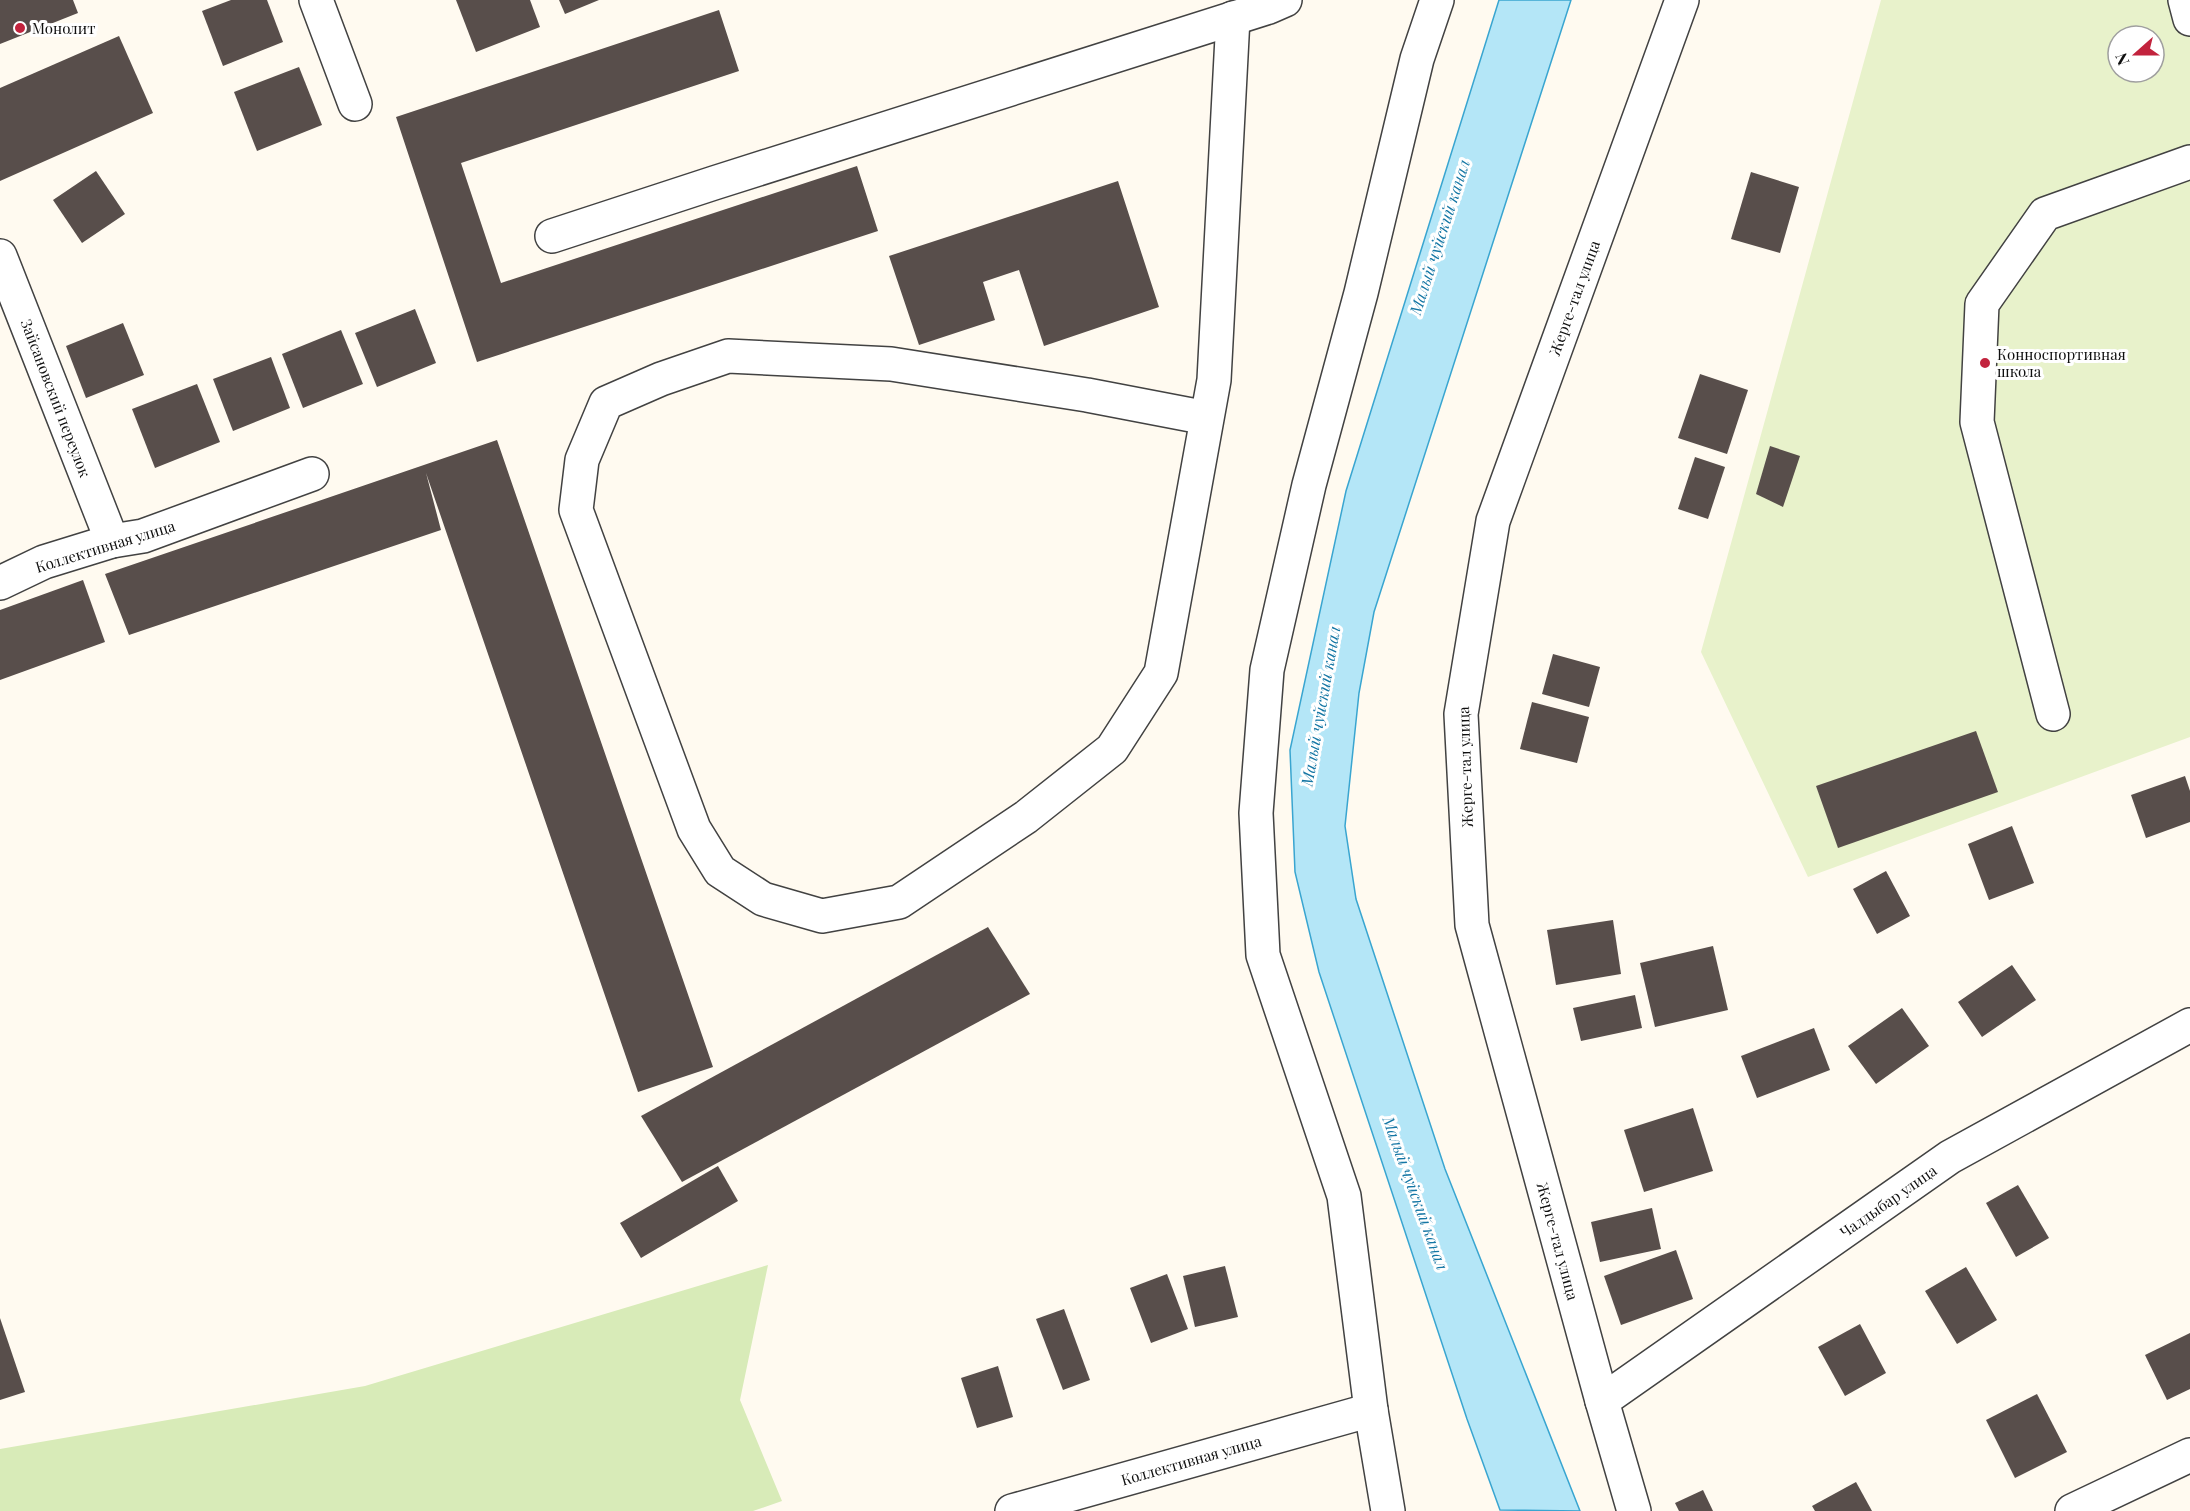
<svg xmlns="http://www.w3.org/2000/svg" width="2190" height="1511" font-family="'Playfair Display',serif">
<rect width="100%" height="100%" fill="#fffaf0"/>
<path fill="#d8ebb8" d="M768,1265L740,1400L782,1501L753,1511H0V1449L365,1386Z"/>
<path fill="#e8f2cb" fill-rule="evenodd" d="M1881,0H2190V737L1808,877L1701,652ZM2118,36H2154V72H2118Z"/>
<path fill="#b4e6f7" stroke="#39a5d0" stroke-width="1.5" d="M1499,0H1571L1374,612L1359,693L1345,826L1356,899L1445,1169L1580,1511L1500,1510L1467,1419L1319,972L1295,872L1290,750L1346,491Z"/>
<g fill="#584e4b">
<path d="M0,0H73L78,13L0,44Z"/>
<path d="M231,0H267L283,42L223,66L202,11Z"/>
<path d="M456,0H530L540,27L476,52Z"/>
<path d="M559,0H599L565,14Z"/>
<path d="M719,10L739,71L461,163L501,283L857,166L878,231L477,362L396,117Z"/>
<path d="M119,36L153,113L0,181V88Z"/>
<path d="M299,67L322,125L257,151L234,92Z"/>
<path d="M96,171L125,214L82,243L53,200Z"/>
<path d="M1751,172L1799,187L1780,253L1731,239Z"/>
<path d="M1118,181L1159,307L1044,346L1019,270L983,282L995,320L919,345L889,256Z"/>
<path d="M415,309L436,363L377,387L355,333Z"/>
<path d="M123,323L144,375L86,398L66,346Z"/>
<path d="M341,330L363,384L303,408L282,354Z"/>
<path d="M271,357L290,408L233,431L213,379Z"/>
<path d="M1700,374L1748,390L1727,454L1678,438Z"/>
<path d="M197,384L220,442L155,468L132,409Z"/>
<path d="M497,440L713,1067L638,1092L426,473L441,530L129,635L105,574Z"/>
<path d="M1770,446L1800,456L1783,507L1756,494Z"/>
<path d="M1695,457L1725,467L1708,519L1678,509Z"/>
<path d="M83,580L105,642L0,680V610Z"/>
<path d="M1553,654L1600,667L1589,707L1542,694Z"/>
<path d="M1532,702L1589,717L1577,763L1520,749Z"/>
<path d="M1976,731L1998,792L1838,848L1816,786Z"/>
<path d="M2185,776L2190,791V822L2146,838L2131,795Z"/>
<path d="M2012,826L2034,883L1989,900L1968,844Z"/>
<path d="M1886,871L1910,916L1877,934L1853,889Z"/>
<path d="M1613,920L1621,974L1556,985L1547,930Z"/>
<path d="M988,927L1030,994L682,1182L641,1116Z"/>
<path d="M1713,946L1728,1010L1655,1027L1640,963Z"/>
<path d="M2012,965L2036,1000L1982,1037L1958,1002Z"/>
<path d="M1635,995L1642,1028L1581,1041L1573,1008Z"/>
<path d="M1902,1008L1929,1046L1876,1084L1848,1046Z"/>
<path d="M1814,1028L1830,1070L1757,1098L1741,1056Z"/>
<path d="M1693,1108L1713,1171L1644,1192L1624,1130Z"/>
<path d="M718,1166L738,1201L641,1258L620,1223Z"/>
<path d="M2018,1185L2049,1238L2016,1257L1986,1203Z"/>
<path d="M1652,1208L1661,1249L1600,1262L1591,1222Z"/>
<path d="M1676,1250L1693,1299L1621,1325L1604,1276Z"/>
<path d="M1225,1266L1238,1317L1195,1327L1183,1276Z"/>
<path d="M1966,1267L1997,1320L1957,1344L1925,1291Z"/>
<path d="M1167,1274L1188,1329L1151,1343L1130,1288Z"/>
<path d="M1064,1309L1090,1380L1063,1390L1036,1319Z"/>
<path d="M0,1318L25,1392L0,1400Z"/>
<path d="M1860,1324L1886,1373L1845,1396L1818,1347Z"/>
<path d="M2190,1333V1389L2167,1400L2145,1355Z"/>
<path d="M998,1366L1013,1417L977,1428L961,1378Z"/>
<path d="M2037,1394L2067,1452L2015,1478L1986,1420Z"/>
<path d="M1856,1482L1872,1511H1815L1812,1506Z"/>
<path d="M1703,1490L1713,1511H1679L1675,1503Z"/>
</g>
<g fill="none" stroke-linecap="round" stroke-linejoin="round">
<g stroke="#424242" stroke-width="36">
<g id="minor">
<path d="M316,0L355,104"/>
<path d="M2185,0L2190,19"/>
<path d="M552,236L714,183L1269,7L1285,0"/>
<path d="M0,256L112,541"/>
<path d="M1207,418L1087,395L891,364L728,356L661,379L606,403L582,460L576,510L694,829L720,871L763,899L822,916L899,902L1026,817L1112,749L1161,673L1214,380L1233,18"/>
<path d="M0,583L44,562L112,541L143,536L312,474"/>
<path d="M2053,714L1977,422L1982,304L2045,214L2190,162"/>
<path d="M1602,1401L1950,1157L2190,1025"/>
<path d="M1012,1511L1371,1410"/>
<path d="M1388,1511L1371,1410L1344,1196L1263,955L1256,813L1267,670L1309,485L1361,293L1417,59L1437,0"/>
<path d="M1634,1511L1602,1401L1472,925L1461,714L1493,521L1682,0"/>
<path d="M2072,1511L2190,1455"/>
</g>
</g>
<use href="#minor" stroke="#fff" stroke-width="33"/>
</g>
<g fill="#c2233d" stroke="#fff" stroke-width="2">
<circle cx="20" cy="28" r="6"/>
<circle cx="1985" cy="363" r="6"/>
</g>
<g text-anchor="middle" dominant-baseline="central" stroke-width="6" stroke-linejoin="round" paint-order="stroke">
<g font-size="15" fill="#0f0f0f" stroke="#fff" text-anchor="start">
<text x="32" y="28">Монолит</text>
<text x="1997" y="354">Конноспортивная<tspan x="1997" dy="17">школа</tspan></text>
</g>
<g font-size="15" fill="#0f0f0f" stroke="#fff">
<text transform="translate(1574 298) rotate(-70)">Жерге-тал улица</text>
<text transform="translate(56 398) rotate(69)">Зайсановский переулок</text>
<text transform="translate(105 546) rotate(-17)">Коллективная улица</text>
<text transform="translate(1465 767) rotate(-92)">Жерге-тал улица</text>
<text transform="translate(1888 1201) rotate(-35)">Чалдыбар улица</text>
<text transform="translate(1558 1241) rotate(75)">Жерге-тал улица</text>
<text transform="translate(1191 1460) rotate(-16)">Коллективная улица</text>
</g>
<g font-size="16" font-style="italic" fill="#1476a4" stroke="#fff">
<text transform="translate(1439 237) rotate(-72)">Малый чуйский канал</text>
<text transform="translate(1320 706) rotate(-80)">Малый чуйский канал</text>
<text transform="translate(1416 1193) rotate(70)">Малый чуйский канал</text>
</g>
</g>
<g transform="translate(2136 54) rotate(249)"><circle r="28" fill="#ffffff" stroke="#9f9f9f" stroke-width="1.5"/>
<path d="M0-4.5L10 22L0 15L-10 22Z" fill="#c2233d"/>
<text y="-9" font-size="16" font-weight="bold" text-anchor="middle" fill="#0f0f0f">N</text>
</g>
</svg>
